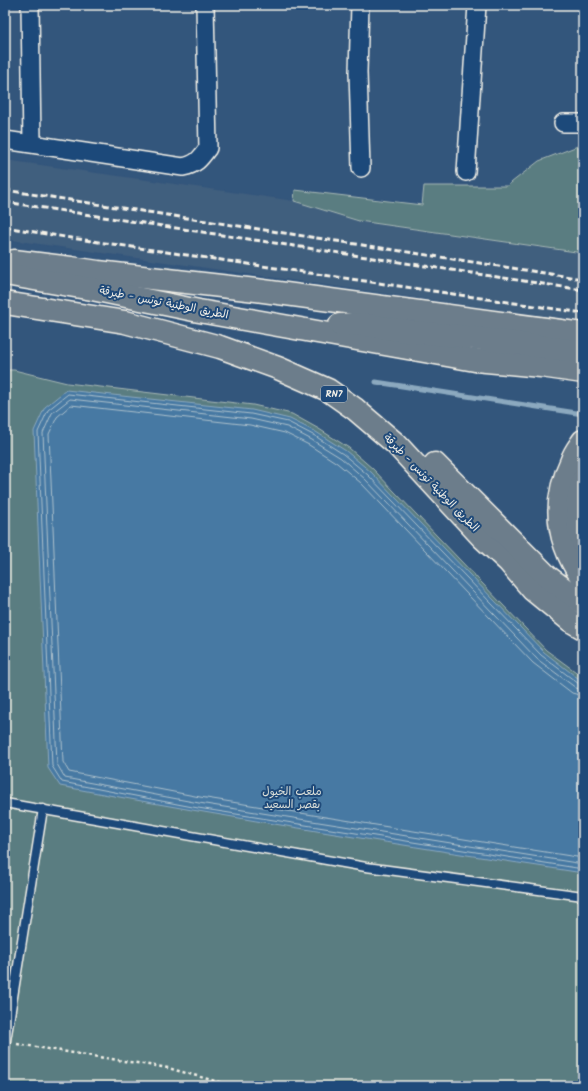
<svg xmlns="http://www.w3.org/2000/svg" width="588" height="1091" font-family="Kalam,'Playpen Sans Arabic',sans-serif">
<rect width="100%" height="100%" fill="#33567c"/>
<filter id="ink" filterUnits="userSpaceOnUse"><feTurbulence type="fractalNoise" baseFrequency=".025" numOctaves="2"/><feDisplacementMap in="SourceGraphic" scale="8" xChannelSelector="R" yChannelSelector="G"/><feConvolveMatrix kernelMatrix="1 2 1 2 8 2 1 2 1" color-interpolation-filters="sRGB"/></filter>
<g filter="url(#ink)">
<path fill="#415e7e" d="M5,160L294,201L359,221L583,253V322L5,239Z"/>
<g fill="#5a7d81" stroke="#a7b7b4">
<path d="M583,144V253L359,221L294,201L295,190L422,205L424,186H507L539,161Z"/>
<path d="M5,370H14L67,383L253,405L292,414L319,429L349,448L373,469L546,650L583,677V1086H5Z"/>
</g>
<path fill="#4679a3" stroke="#8ca9bf" d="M66,390L252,410L290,419L316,432L346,451L371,472L544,652L583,682V873C408,846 234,819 60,786L48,768L34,431L45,407Z"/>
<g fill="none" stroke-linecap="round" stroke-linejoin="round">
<g stroke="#aec1cc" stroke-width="1">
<path d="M583,685L579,684L541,655L368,475L343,454L315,436L288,422L251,414L68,394L48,410L38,432L52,766L62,782L198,808L583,869"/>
<path d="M583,690L576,688L537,659L365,479L341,458L312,440L287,427L251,419L70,399L52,413L43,433L57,764L65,778L199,803L583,864"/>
<path d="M583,696L572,693L533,663L361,483L337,463L309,445L285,433L250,425L71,405L57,417L49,434L63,762L69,772L200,797L583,858"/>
</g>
<path stroke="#8ca9bf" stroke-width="5" d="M376,382L583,414"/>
<g stroke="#f4f1e8" stroke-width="11">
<g id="lane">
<path d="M5,803L366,867L583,896"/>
<path d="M5,1047L43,809"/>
</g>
</g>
<g stroke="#f4f1e8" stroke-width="20">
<g id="street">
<path d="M30,5L32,143"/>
<path d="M360,5L358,72L361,168"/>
<path d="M563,123H583"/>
<path d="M5,140L183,167C197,164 200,159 208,148L205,5"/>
<path d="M466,172L477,5"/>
</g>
</g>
<g stroke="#f4f1e8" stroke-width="25">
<g id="primary">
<path d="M14,261L71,268L98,272L256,290L583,334"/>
<path d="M5,274L92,289L199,311L475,360L541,366L583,372"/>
<path d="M5,303L125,322L220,347L278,368L328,390L355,409L396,444L482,537L509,562L533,590L571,621L583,628"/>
<path d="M340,325L360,324L413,332L459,336L583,352"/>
<path d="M583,441C579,447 574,453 572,460C552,502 556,541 583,579"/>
<path d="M435,464L548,577L583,603"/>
<path d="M583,480L577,504L579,530L583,543"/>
</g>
</g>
<path stroke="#f4f1e8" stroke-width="2.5" stroke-dasharray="3 3" stroke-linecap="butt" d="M17,1044L168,1068L233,1086"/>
<use href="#lane" stroke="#1f4a7a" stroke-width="8"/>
<use href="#street" stroke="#1f4a7a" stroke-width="17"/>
<use href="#primary" stroke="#6c7d8b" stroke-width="22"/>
<g stroke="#f4f1e8" stroke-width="3" stroke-dasharray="6 3" stroke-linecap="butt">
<path d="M5,190L583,279"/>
<path d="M5,202L583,290"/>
<path d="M5,227L71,238L583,313"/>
</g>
</g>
</g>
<g text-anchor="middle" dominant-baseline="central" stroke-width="4" stroke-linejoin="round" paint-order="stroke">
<rect fill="#1f4a7a" stroke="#b4bfc7" stroke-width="1" x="321" y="386" width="26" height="16" rx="3"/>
<g font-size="10" font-weight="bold" fill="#f4f1e8">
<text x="334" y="394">RN7</text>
</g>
<g font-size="11" fill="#f4f1e8" stroke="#1f4a7a">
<text transform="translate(164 303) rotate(11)">الطريق الوطنية تونس - طبرقة</text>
<text transform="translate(431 483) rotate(46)">الطريق الوطنية تونس - طبرقة</text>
</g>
<g font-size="11" fill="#dde0d9" stroke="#1f4a7a">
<text x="292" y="792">ملعب الخيول<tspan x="292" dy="13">بقصر السعيد</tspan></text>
</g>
</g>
<rect width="588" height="1091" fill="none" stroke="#1f4a7a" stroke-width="20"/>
<rect x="10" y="10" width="568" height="1071" fill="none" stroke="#f4f1e8" stroke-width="1.5" filter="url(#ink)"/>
</svg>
